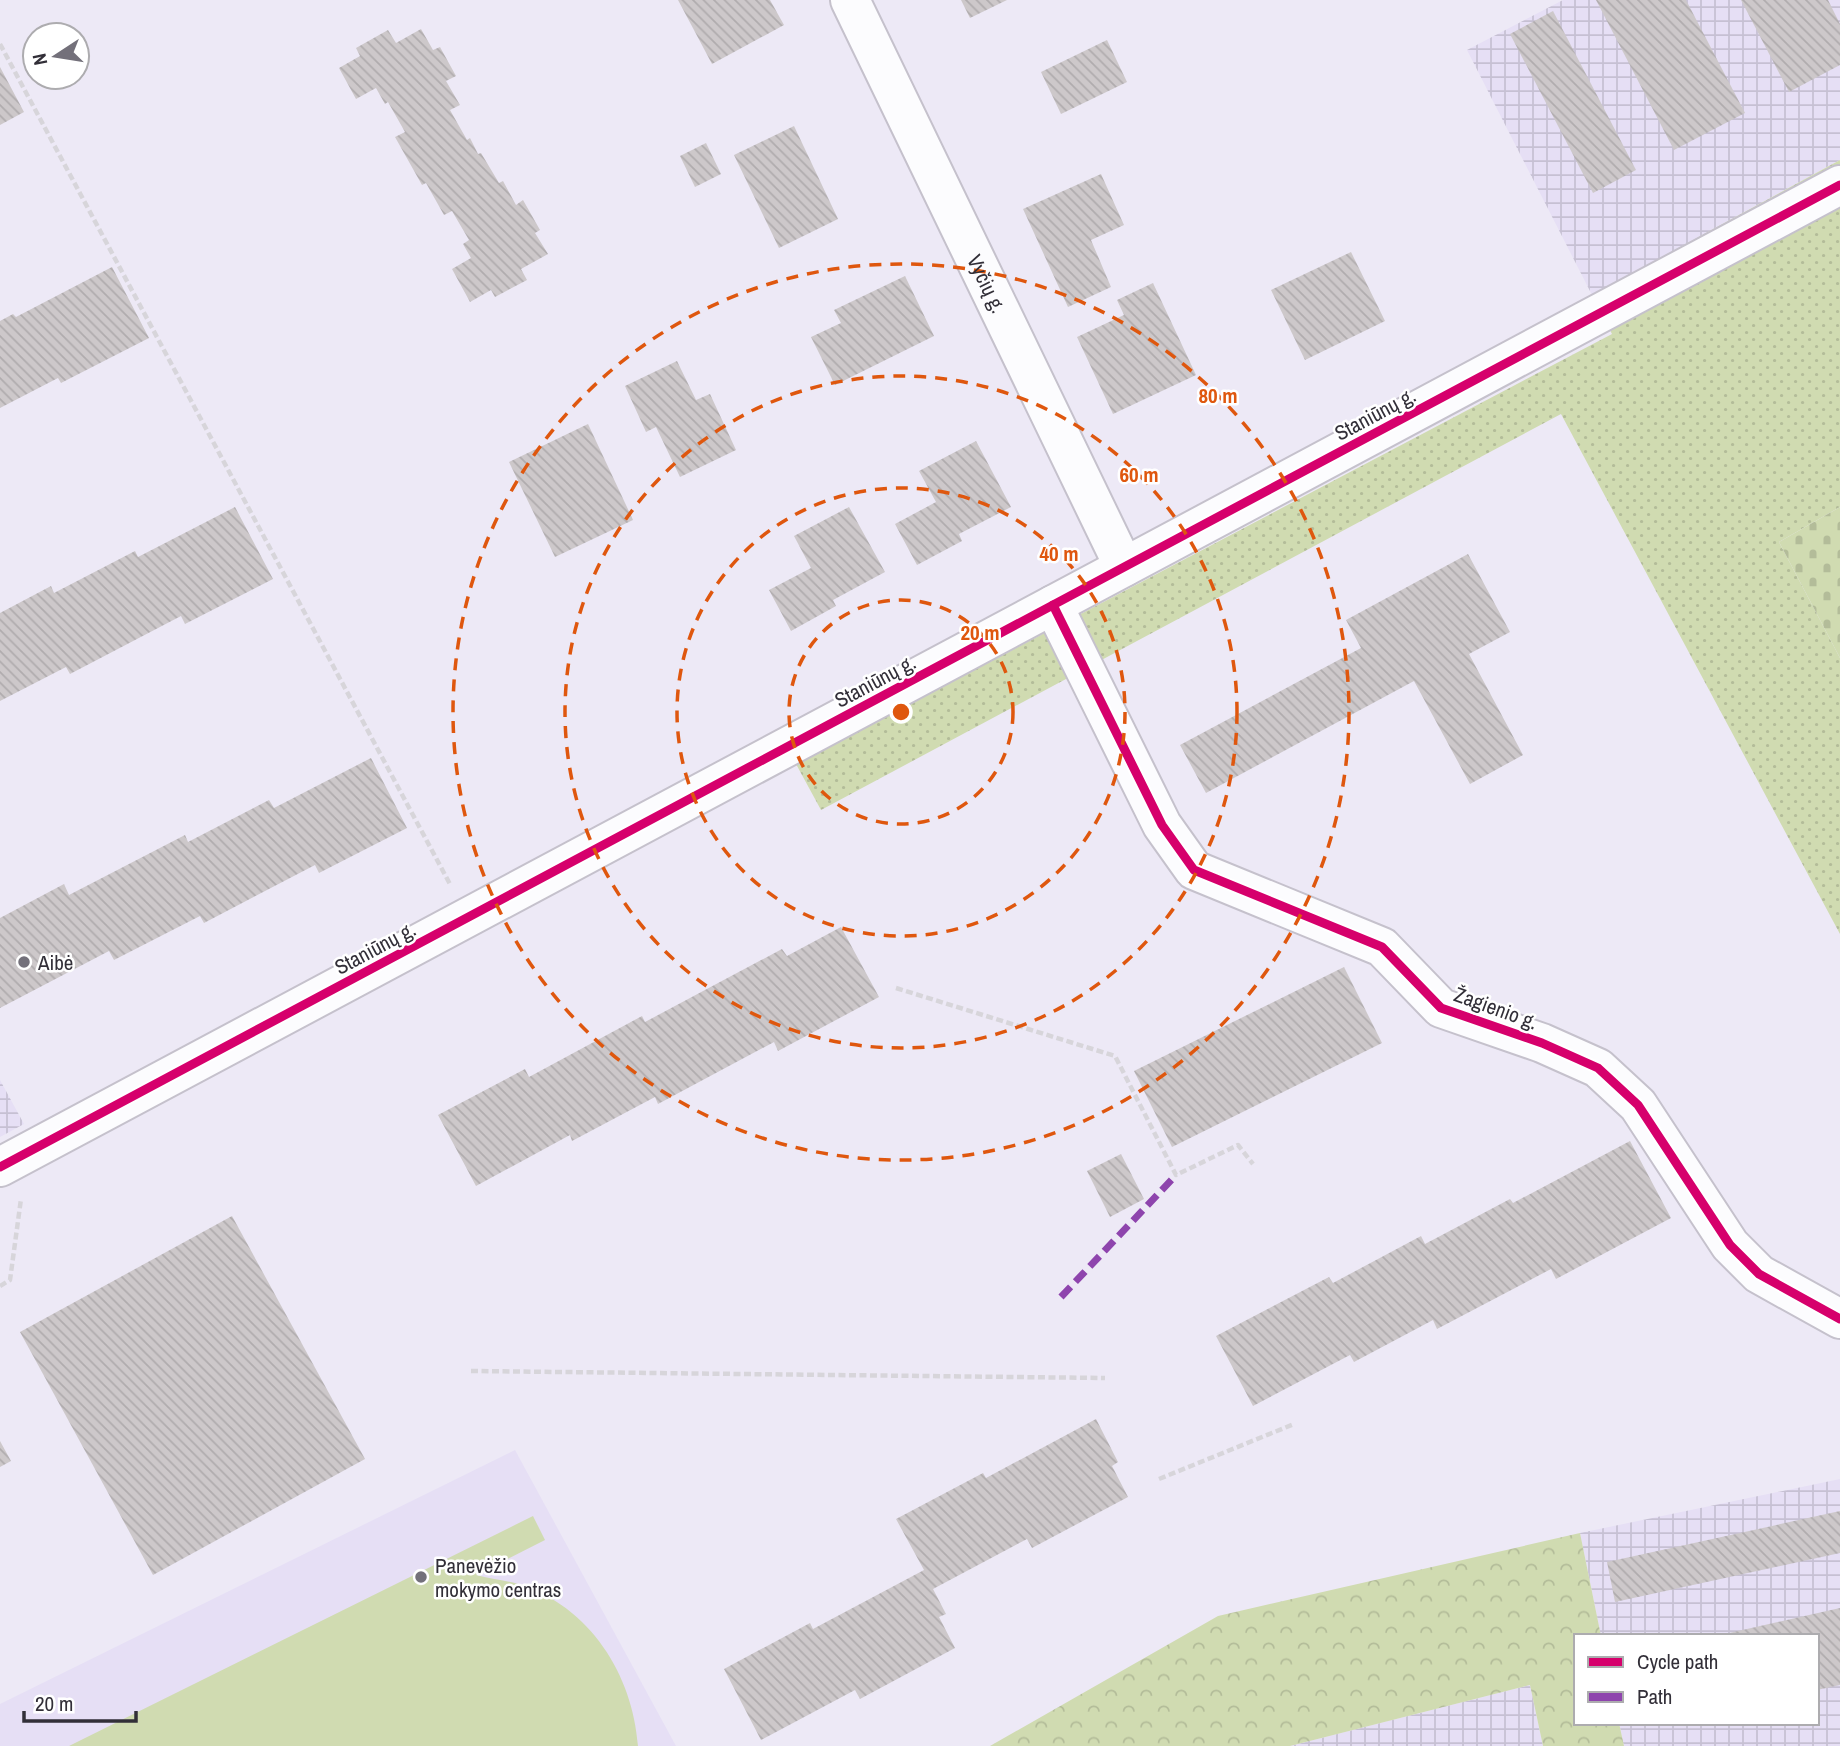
<svg xmlns="http://www.w3.org/2000/svg" width="1840" height="1746" font-family="'Archivo Narrow',sans-serif">
<defs>
<pattern id="industrial-grid" width="8" height="8" patternUnits="userSpaceOnUse" patternTransform="scale(1.75)"><rect width="8" height="8" fill="#e6dff5"/><path d="M0 4h8M4 0v8" fill="none" stroke="#c6c0d3"/></pattern>
<pattern id="grass-dots" width="8" height="8" patternUnits="userSpaceOnUse" patternTransform="scale(1.75)"><rect width="8" height="8" fill="#d0dbb1"/><path d="M2 2h.1M6 6h.1" fill="none" stroke="#b3bc99" stroke-width="1.8" stroke-linecap="round"/></pattern>
<pattern id="forest-crowns" width="20" height="18" patternUnits="userSpaceOnUse" patternTransform="scale(1.75)"><rect width="20" height="18" fill="#d0dbb1"/><path d="M2 6a3 3 0 1 1 6 0M12 15a3 3 0 1 1 6 0" fill="none" stroke="#b3bc99"/></pattern>
<pattern id="cemetery-stones" width="16" height="16" patternUnits="userSpaceOnUse" patternTransform="scale(1.75)"><rect width="16" height="16" fill="#d0dbb1"/><path d="M2 7V4a2 2 0 0 1 4 0v3zM10 15v-3a2 2 0 0 1 4 0v3z" fill="#b3bc99"/></pattern>
<pattern id="building-back-hatch" width="6" height="6" patternUnits="userSpaceOnUse" patternTransform="scale(1.75)"><rect width="6" height="6" fill="#cdc8ca"/><path d="M-1 5l2 2M0 0l6 6M5-1l2 2" fill="none" stroke="#b0acae"/></pattern>
</defs>
<rect width="100%" height="100%" fill="#ede9f6"/>
<path fill="#e6dff5" d="M515,1450L676,1746H0V1704Z"/>
<g fill="url(#industrial-grid)">
<path d="M1563,0H1840V160L1592,295L1467,50Z"/>
<path d="M0,1080L24,1124L0,1137Z"/>
<path d="M1840,1479V1746H1624L1619,1723H1817V1636H1601L1580,1533Z"/>
<path d="M1530,1685L1543,1746H1290Z"/>
</g>
<path fill="url(#grass-dots)" d="M1840,160V507L1779,542L1840,658V934L1561,414L821,810L796,764L1612,334L1592,295Z"/>
<path fill="url(#forest-crowns)" d="M1580,1533L1601,1636H1576V1723H1619L1624,1746H1543L1530,1685L1290,1746H990L1218,1616Z"/>
<path fill="url(#cemetery-stones)" d="M1840,507V658L1779,542Z"/>
<path fill="#d0dbb1" d="M533,1516L545,1540L476,1575C490,1579 504,1580 518,1584C590,1606 633,1675 638,1746H69Z"/>
<g fill="url(#building-back-hatch)">
<path d="M678,0H770L784,25L712,64Z"/>
<path d="M961,0H1007L970,18Z"/>
<path d="M1596,0H1686L1745,113L1674,150Z"/>
<path d="M1741,0H1828L1840,24V65L1789,92Z"/>
<path d="M1553,11L1636,170L1593,193L1510,34Z"/>
<path d="M421,29L433,50L440,47L456,76L446,81L460,105L450,110L467,140L470,138L478,154L481,153L499,183L503,181L516,205L523,200L540,230L535,233L548,254L521,269L527,280L495,297L491,290L470,302L452,269L471,258L463,244L469,240L452,211L444,215L426,183L422,185L395,137L405,132L388,102L385,104L376,88L356,99L339,68L360,56L356,48L388,30L396,43Z"/>
<path d="M1107,40L1127,82L1061,114L1041,72Z"/>
<path d="M0,67L24,112L0,125Z"/>
<path d="M794,126L838,219L779,248L734,155Z"/>
<path d="M706,143L721,174L695,187L680,156Z"/>
<path d="M1101,174L1124,225L1091,240L1111,287L1068,307L1023,209Z"/>
<path d="M1351,252L1385,321L1305,360L1271,290Z"/>
<path d="M112,267L149,338L61,383L58,378L0,408V321L13,314L16,317Z"/>
<path d="M905,276L934,336L835,385L811,337L841,323L834,310Z"/>
<path d="M1153,283L1196,375L1113,414L1077,337L1124,315L1117,300Z"/>
<path d="M677,361L696,400L710,394L736,450L680,477L656,427L646,432L625,386Z"/>
<path d="M588,424L633,520L555,557L509,462Z"/>
<path d="M976,441L1011,507L959,534L962,541L917,565L895,524L936,502L919,471Z"/>
<path d="M235,507L273,579L185,624L181,616L70,674L66,667L0,701V613L51,586L54,593L135,551L138,557Z"/>
<path d="M849,507L885,572L833,600L836,606L791,631L769,590L811,568L794,536Z"/>
<path d="M1468,554L1510,632L1469,654L1523,755L1470,784L1414,681L1206,793L1180,745L1361,648L1346,620Z"/>
<path d="M371,758L407,828L319,873L315,865L204,923L200,916L114,960L109,951L0,1008V918L64,884L69,895L185,835L188,842L269,800L274,808Z"/>
<path d="M841,927L879,997L778,1051L774,1042L658,1104L655,1097L572,1141L570,1135L476,1186L438,1115L525,1069L529,1077L642,1016L645,1022L782,949L787,956Z"/>
<path d="M1344,967L1382,1043L1172,1147L1134,1071Z"/>
<path d="M1630,1141L1671,1218L1556,1279L1551,1269L1437,1329L1433,1320L1354,1362L1350,1355L1253,1406L1216,1336L1329,1277L1333,1283L1421,1236L1425,1244L1510,1199L1513,1203Z"/>
<path d="M1121,1154L1144,1199L1110,1217L1087,1171Z"/>
<path d="M232,1216L365,1459L153,1575L20,1332Z"/>
<path d="M1096,1419L1118,1462L1112,1466L1128,1497L1032,1548L1027,1539L933,1589L946,1614L939,1617L955,1648L860,1699L855,1690L761,1740L724,1669L810,1623L813,1629L924,1570L896,1519L983,1473L986,1478Z"/>
<path d="M0,1441L11,1461L0,1467Z"/>
<path d="M1840,1511V1553L1615,1602L1607,1562Z"/>
<path d="M1840,1608V1685L1817,1690V1636H1716Z"/>
</g>
<g fill="none" stroke-linecap="round" stroke-linejoin="round">
<g stroke="#c5c1cc" stroke-width="42">
<g id="minor">
<path id="s1" d="M850,0L1124,567"/>
<path d="M1053,605L1162,825L1194,870L1382,947L1441,1008L1542,1043L1598,1068L1638,1105L1730,1245L1759,1274L1840,1319"/>
<path d="M0,1167L1840,185"/>
</g>
</g>
<g stroke="#d7d5da" stroke-width="4.5" stroke-dasharray="7 3.5" stroke-linecap="butt">
<path d="M0,44L451,886"/>
<path d="M896,988L1115,1056L1176,1175L1238,1145L1253,1164"/>
<path d="M0,1286L10,1280L21,1199"/>
<path d="M471,1371L1105,1378"/>
<path d="M1159,1479L1294,1424"/>
</g>
<use href="#minor" stroke="#fcfcfe" stroke-width="38"/>
<path stroke="#8e44ad" stroke-width="7" stroke-dasharray="14 7" stroke-linecap="butt" d="M1061,1297L1176,1175"/>
<g stroke="#fff" stroke-width="13">
<g id="cycleway">
<path d="M1053,605L1162,825L1194,870L1382,947L1441,1008L1542,1043L1598,1068L1638,1105L1730,1245L1759,1274L1840,1319"/>
<path d="M0,1167L1840,185"/>
</g>
</g>
<use href="#cycleway" stroke="#d6006c" stroke-width="9"/>
</g>
<g fill="none" stroke="#df570e" stroke-width="3.5" stroke-dasharray="12 9">
<circle cx="901" cy="712" r="112"/>
<circle cx="901" cy="712" r="224"/>
<circle cx="901" cy="712" r="336"/>
<circle cx="901" cy="712" r="448"/>
</g>
<g fill="#73707a" stroke="#fff" stroke-width="2.5">
<circle cx="24" cy="962" r="7"/>
<circle cx="421" cy="1577" r="7"/>
</g>
<g text-anchor="middle" dominant-baseline="central" stroke-width="5" stroke-linejoin="round" paint-order="stroke">
<g font-size="21" fill="#322f38" stroke="#fff">
<text stroke="none"><textPath href="#s1" startOffset="315">Vyčių g.</textPath></text>
<text transform="translate(1375 414) rotate(-28)">Staniūnų g.</text>
<text transform="translate(875 681) rotate(-28)">Staniūnų g.</text>
<text transform="translate(375 948) rotate(-28)">Staniūnų g.</text>
<text transform="translate(1496 1008) rotate(20)">Žagienio g.</text>
</g>
<g font-size="21" fill="#322f38" stroke="#fff" text-anchor="start">
<text x="38" y="962">Aibė</text>
<text x="435" y="1565">Panevėžio<tspan x="435" dy="24">mokymo centras</tspan></text>
</g>
</g>
<circle cx="901" cy="712" r="10" fill="#df570e" stroke="#fff" stroke-width="3.5"/>
<g font-size="21" text-anchor="middle" font-weight="bold" fill="#df570e" stroke="#fff" stroke-width="5" stroke-linejoin="round" paint-order="stroke">
<text x="1218" y="403">80 m</text>
<text x="1139" y="482">60 m</text>
<text x="1059" y="561">40 m</text>
<text x="980" y="640">20 m</text>
</g>
<rect x="1574" y="1634" width="245" height="91" fill="#ffffff" stroke="#adacaf" stroke-width="2"/>
<rect x="1588" y="1657" width="35" height="10" fill="#d6006c" stroke="#adacaf" stroke-width="2"/>
<text x="1637" y="1669" font-size="21" fill="#322f38">Cycle path</text>
<rect x="1588" y="1692" width="35" height="10" fill="#8e44ad" stroke="#adacaf" stroke-width="2"/>
<text x="1637" y="1704" font-size="21" fill="#322f38">Path</text>
<g transform="translate(56 56) rotate(258)"><circle r="33" fill="#ffffff" stroke="#adacaf" stroke-width="2"/>
<path d="M0-5L12 26L0 18L-12 26Z" fill="#73707a"/>
<text y="-10" font-size="19" font-weight="bold" text-anchor="middle" fill="#322f38">N</text>
</g>
<path d="M24 1711v10h112v-10" fill="none" stroke="#322f38" stroke-width="3.5"/>
<text x="35" y="1711" font-size="21" fill="#322f38" stroke="#ffffff" stroke-width="5" paint-order="stroke">20 m</text>
</svg>
